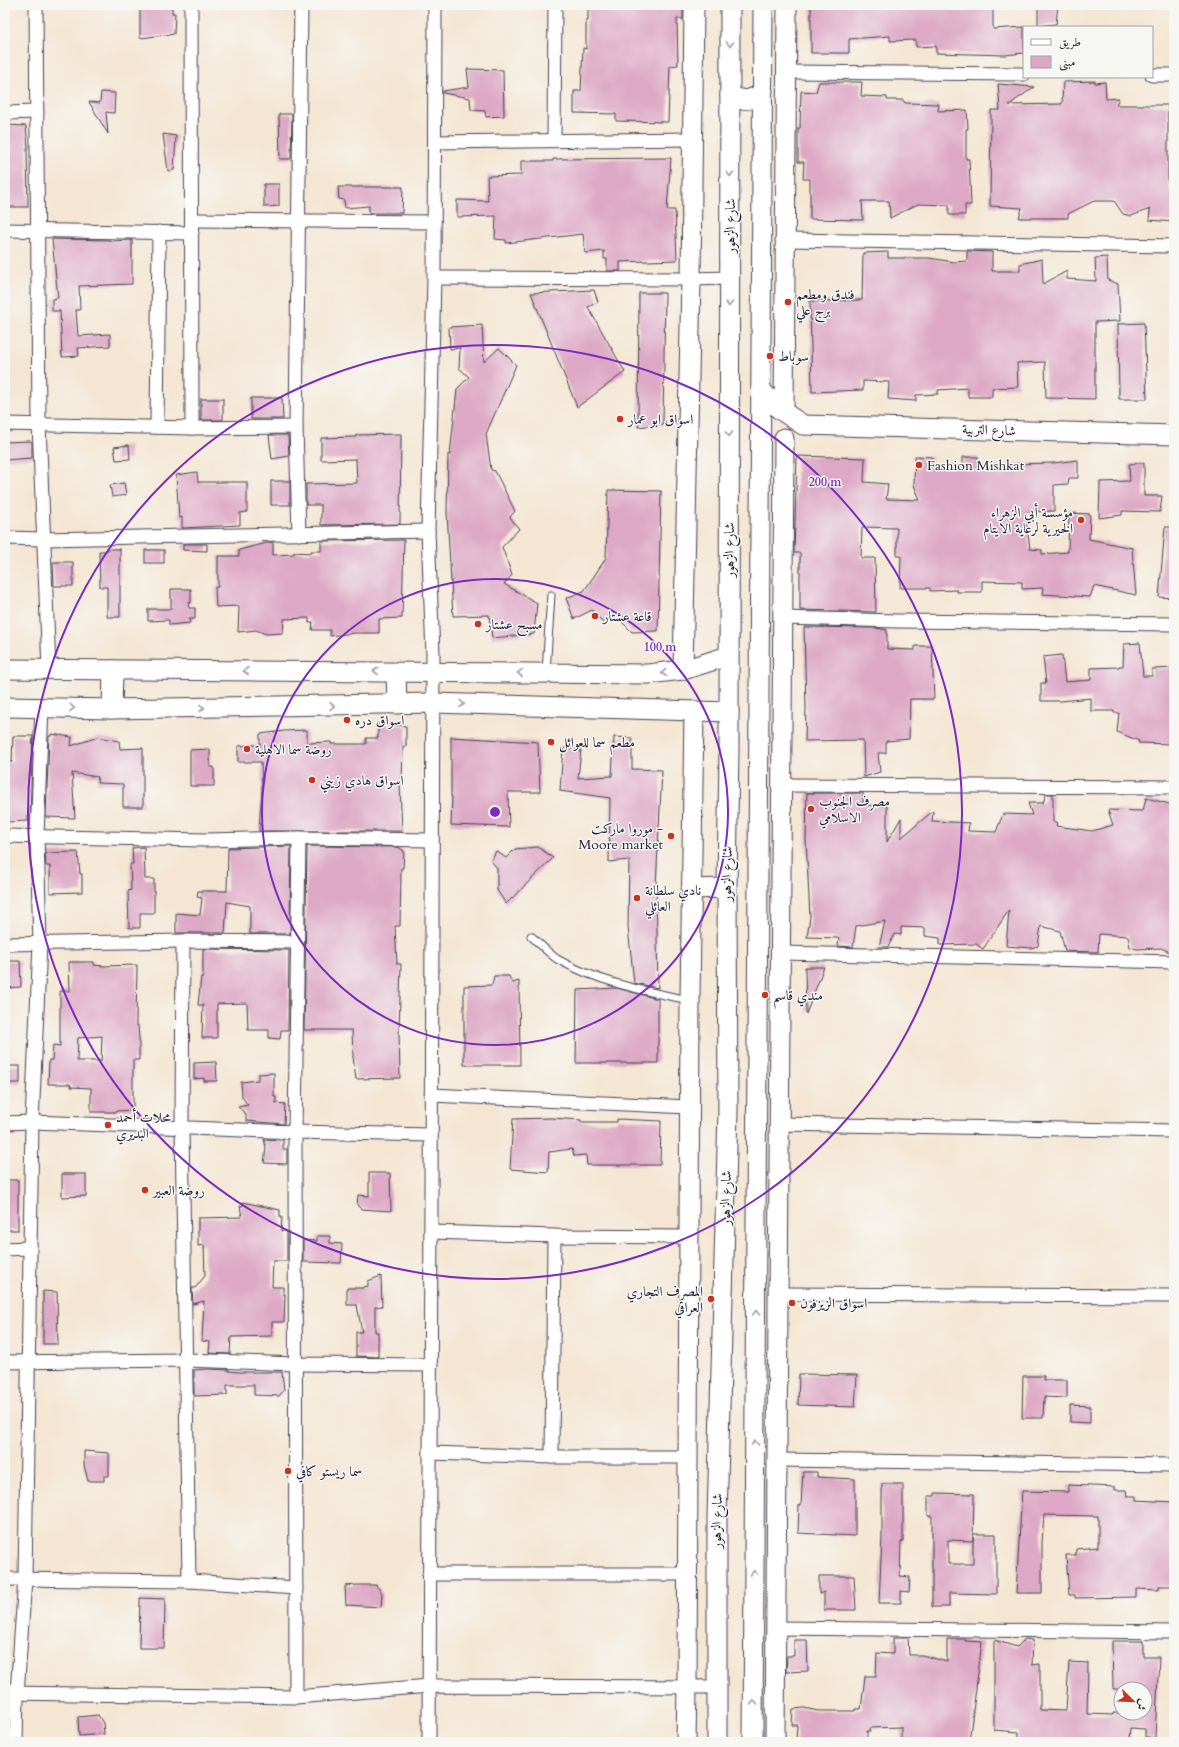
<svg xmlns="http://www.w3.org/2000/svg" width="1179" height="1747" font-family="Cardo,Amiri,serif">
<rect width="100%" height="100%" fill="#f6f6f2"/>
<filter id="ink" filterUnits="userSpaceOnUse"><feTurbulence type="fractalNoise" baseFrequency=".025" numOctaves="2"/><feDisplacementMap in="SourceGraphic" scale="8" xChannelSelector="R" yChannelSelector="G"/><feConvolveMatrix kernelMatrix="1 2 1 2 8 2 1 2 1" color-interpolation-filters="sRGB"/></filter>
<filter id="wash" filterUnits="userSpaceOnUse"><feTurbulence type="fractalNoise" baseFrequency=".012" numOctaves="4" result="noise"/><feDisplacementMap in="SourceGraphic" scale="16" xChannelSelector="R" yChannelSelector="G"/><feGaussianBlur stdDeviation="0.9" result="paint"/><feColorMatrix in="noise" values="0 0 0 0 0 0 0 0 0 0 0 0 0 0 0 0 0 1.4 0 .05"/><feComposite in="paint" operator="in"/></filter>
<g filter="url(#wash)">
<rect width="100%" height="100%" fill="#f4e6d3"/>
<g id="blocks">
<g fill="#dda8c5" fill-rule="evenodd">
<path d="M588,5H683V19H677L678,65L670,66L668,122L616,121V114L574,113V91H581L583,48L586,49V20L588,21Z"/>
<path d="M811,5H993V29L1024,27V53L1005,55L936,53V46L916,47V40L890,41V36L849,39V53H811Z"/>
<path d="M1038,5H1058L1056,24L1038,26Z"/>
<path d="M172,7V13H175L174,34L140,38V8Z"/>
<path d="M467,69L503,70L504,116L486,117L485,111L471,110L470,98L443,93V91L469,87Z"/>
<path d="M1095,81V83L1105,82L1106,99L1119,98L1116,105H1168V180L1169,190H1174V222L1149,220L1150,209L1131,216L1123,214L1114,201H1094L1068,214V218H1019L1022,208L990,206L991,110H1000L998,84L1034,87L1009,105L1062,104L1063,82Z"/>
<path d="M819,82H862L861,96L887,97V100H903L905,103L939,104L938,111L967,110L968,129H966V159H969L971,205H965V215H949V205L918,204L890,218L889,201H862L863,220L810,219V179H803L804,162H798V128H800L801,91L816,92Z"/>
<path d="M101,92L115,93L114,113L106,112L108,134L89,102L100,103Z"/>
<path d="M279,114H292L291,159H280Z"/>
<path d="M6,125L26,126L28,148H27L28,207H5L6,142H8Z"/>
<path d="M163,134L176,136L174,170L168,171Z"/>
<path d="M671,158L667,210H675L677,260L620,262V271H607V259H604V251L585,253L583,234L506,243V240L495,239L496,216L457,217V200L488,201L487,176L521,175V161H553V159Z"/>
<path d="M264,184H279V206L264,207Z"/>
<path d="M338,187H403L402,213H369V206L345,208L344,200L339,199Z"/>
<path d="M52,239L110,240V241L132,240V284L79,286L80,310H76L78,336L110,334V346L78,348L79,356L62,357L60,311H52V299L58,298Z"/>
<path d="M967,251L992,252V271H1020V264L1042,259L1043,284L1067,271V279L1096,281L1095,258L1107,257L1108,280L1118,284L1120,321L1095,322V399L1046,398L1045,362L1017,363L1018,387L992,388V397H968V388L938,390V394L916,395V401L888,399L889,382L863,381V390L812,392L810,301L862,300L863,253L888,252V258H929L954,262L967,261Z"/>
<path d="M594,290L598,302L588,307L625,372L577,407L531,293Z"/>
<path d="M639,293H665L663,424L638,427Z"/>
<path d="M1144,323L1147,399H1119L1118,324Z"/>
<path d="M482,325L484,362L499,348L516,365L486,434L491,470L495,471L515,511L510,517L519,529L502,547L512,575L504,584L537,603L534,634L492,638L489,615L453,616L447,512L448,454L450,455L457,389L469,377L459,368L460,348L450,349L449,327Z"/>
<path d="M251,398H282L283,419H251Z"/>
<rect x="201" y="399" width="22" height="21"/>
<path d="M401,434L400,524L321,525V505H306V484L357,483L356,459L321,460V438L356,437V435Z"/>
<path d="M269,435H288L289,456L272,459Z"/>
<path d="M30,441L32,442V458L5,460V442Z"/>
<path d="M129,445L130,459L116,460L114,447Z"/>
<path d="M797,456L865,458L864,482L888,484L886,499L920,500L914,485L915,456L932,457L931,466H963V457H978V467L1013,466V464L1053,463L1078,460V478H1069L1068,484L1054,485V511L1025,512L1030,549L1042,550V554L1068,552L1069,513L1090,514L1089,539L1132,548L1136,595L1094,586L1090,597L1042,594L1043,588L1022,589V582L982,581V592H957V590L930,591V588H900L901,556H897V528L862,527L861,558H875L876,612L800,610V553H794Z"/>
<path d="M1144,463V496H1162L1160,512L1122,511V515L1099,518L1100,482L1130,481L1129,464Z"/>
<path d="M197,472L198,482H247V512L240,513V525L182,528V517L179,518L176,475Z"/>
<rect x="271" y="481" width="19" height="24"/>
<path d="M124,483L126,495L112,497L110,485Z"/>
<path d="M608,490L661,491L658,631L632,632L610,610L603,623L592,610L574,619L566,598L584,591L606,558Z"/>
<path d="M1165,527H1174V598L1159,597Z"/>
<path d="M404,540L402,618L379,619V633H354L330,636V630H312L313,622L309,623V618L284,619L283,633L266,634L256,630L238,632L239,606L216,607L215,587H218V556H239V550L271,542H273V555L294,554V552L311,553V551H321V541Z"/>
<path d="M183,544H207V551L183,550Z"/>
<path d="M107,549H120V617H107V587H100L99,551H107Z"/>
<rect x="145" y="550" width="19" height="13"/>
<path d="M53,562H73V586H54Z"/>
<path d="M171,589H191V603H188L189,608H195V619H189L190,623L169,625V620L148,621V609H171Z"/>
<path d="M804,627L876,628L887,630V649L915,650V646H932L934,699H910L909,739L886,741V753H878L880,772L864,777L863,740L805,741L806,708Z"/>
<path d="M1140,643L1143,676H1152V669L1174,668V744L1138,743L1139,741L1117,732L1119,713H1114V711H1091V698L1061,701H1041V683H1046L1043,657L1062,655L1065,682L1091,680V668L1119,667V666H1123L1124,644Z"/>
<path d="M378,723L406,726V746L403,747L402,784H400L402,831H259L262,787L261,762H238V746L260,745V734L284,731L307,730V743L331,742V744H366V738H378Z"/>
<path d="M51,734L72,737L71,746L98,737L119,741L120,749L143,748V807H123V784L97,783L98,777L72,773L75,818L46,817L49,736H51Z"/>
<path d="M13,736H33L30,816H28V821L5,822V762H12Z"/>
<path d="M451,737L538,742L540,792H508L509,827L451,825L452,797H451Z"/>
<path d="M614,737L632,738V769L662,770L656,886L658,988L634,983L628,927L629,860L609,862L610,798L560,791L563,748L581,750L578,778L612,776Z"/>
<path d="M210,749V767H214V786H190V750Z"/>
<path d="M807,793H863V805L887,806V842L901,818V838L933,811L932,821L969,823L968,831L996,832L1003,814L1032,815L1028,803H1043L1046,794H1053V822H1057L1056,826L1092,831L1113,825L1108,810L1143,811L1146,798L1174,805V954L1161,948L1137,949L1130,947L1128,936L1099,934L1098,952L1065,951L1060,931L1041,926L1038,946L1031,948L1006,946L1009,910L983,949L976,944L940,945V938L925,936V928L901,927V935L895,934L888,947H879L885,921L856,926L853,947L838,946L839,938L807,937L810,917L806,840Z"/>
<path d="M291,846L290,934H250V906L227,902L225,933H176V913L200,915L202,898L197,897L198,891H227L228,848Z"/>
<path d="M307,846L398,847L404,851L403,868H401L400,926H395L397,964H401L399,1031L400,1078L356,1079L353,1057L352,1030H304Z"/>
<path d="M144,847L145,879H154V913H140V928H129L128,891L131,890L130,864H133L132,848Z"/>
<path d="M538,847L553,858L506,904L497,890V868L491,861L496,851L506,858L515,849Z"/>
<path d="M78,852L80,874H82V892L50,893V866H46L45,853Z"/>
<path d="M203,949L289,950L288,1030H281L280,1039L269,1038V1030H248L247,1003L217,1004V1038H202L203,1005H198L201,977H203Z"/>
<path d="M5,961H20L21,987L5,988Z"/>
<path d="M69,962H94V965L104,966L137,965L136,1025H138L139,1038V1060H133V1110L116,1111V1112H91V1088L71,1087L70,1084H48L49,1060H52L53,1045L60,1046V991H70ZM102,1036L101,1061H77L78,1038Z"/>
<path d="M805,967H824L806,1014Z"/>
<path d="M494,976H509L512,983L519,981L520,1065H464V986L492,985Z"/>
<path d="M617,988L658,999V1063H576L577,990Z"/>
<path d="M216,1062L217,1081H204V1078L194,1079V1063Z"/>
<rect x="5" y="1066" width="15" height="17"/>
<path d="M274,1073V1097H276V1103L285,1104L284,1124L246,1121V1114L238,1107L248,1105L242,1097L241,1082L258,1080V1074Z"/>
<path d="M551,1118L581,1120V1122H617V1119L661,1121L660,1165H587L586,1155L574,1156L572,1149L549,1152L548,1172L510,1169L513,1119Z"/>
<path d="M264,1139L283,1140V1149H287V1164L264,1163L266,1148Z"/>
<path d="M369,1173H390L391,1211L361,1209L357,1205L358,1195L369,1196Z"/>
<path d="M62,1174H86V1196L62,1197Z"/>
<rect x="5" y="1180" width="13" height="50"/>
<path d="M243,1202L280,1210V1217H282L281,1231H287V1261H273L272,1287H283V1294H285L284,1322H272V1336L231,1337L230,1354L209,1353L210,1342L202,1341L204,1301L193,1304L192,1288H195L205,1276L204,1245L198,1246V1218L242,1217L240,1206H243Z"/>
<path d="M317,1236H330V1243L342,1244L341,1263L303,1262V1240L317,1241Z"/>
<path d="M381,1276L382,1306L375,1307V1332H378V1357L356,1356V1332H362L357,1305H347V1288H363V1287L368,1286V1281Z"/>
<path d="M43,1291L57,1292L58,1344H43Z"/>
<path d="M208,1369L229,1370V1371L238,1372H282L284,1390L279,1396L254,1395V1385H227V1395L194,1396V1370Z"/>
<path d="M799,1374L857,1375L855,1407L798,1405Z"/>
<path d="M1023,1376H1044V1380H1067V1398L1044,1397L1043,1418H1022Z"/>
<path d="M1070,1405L1090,1406V1423L1070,1422Z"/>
<path d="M84,1451L109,1453V1476H104V1481H88L84,1465Z"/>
<path d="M803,1472H817V1477L855,1479V1536L798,1533L799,1505H801Z"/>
<path d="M882,1484H903V1542H901L900,1576L910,1577L909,1592L901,1591V1603H879L882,1536Z"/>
<path d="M1068,1485L1115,1487V1490H1126L1127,1496H1136V1500L1174,1502V1586H1159V1590L1136,1589V1597L1075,1598V1595H1069L1066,1555H1076V1549L1098,1547V1516L1044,1515L1042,1542V1593H1016L1022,1491L1068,1492Z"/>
<path d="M935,1493L974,1494L973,1541L948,1540V1564H973V1534H996V1594L949,1593V1607H932V1516H928V1496H935Z"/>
<path d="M819,1576H854L856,1610H824V1592L819,1594Z"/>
<path d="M357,1585H376L382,1593L381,1607L346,1605L345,1586Z"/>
<path d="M140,1598L165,1599L164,1648H139Z"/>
<path d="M893,1638H908L909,1655H922L947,1662V1639H965V1641L982,1642L969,1742H901V1727L870,1728V1731H867V1742H796L797,1725H792L793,1709L804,1708L818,1711H855V1709H861L865,1676H876L877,1653L893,1654Z"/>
<path d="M1025,1639L1033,1640L1032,1665L1040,1664V1710L1066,1711L1069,1662L1088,1663L1087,1714L1113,1715V1713L1145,1714V1689H1113L1112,1641H1143V1657H1159L1155,1738H1145V1729L1131,1728L1130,1742H1019V1732L994,1730V1640L1017,1647Z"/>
<path d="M794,1640H807L808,1671L786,1672L787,1656H794Z"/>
<path d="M98,1715L103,1723L104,1734L79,1736L78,1717Z"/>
</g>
</g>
</g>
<g filter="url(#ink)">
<use href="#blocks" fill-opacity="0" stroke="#423f52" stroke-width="1"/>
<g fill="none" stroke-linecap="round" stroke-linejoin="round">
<g stroke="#423f52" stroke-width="9">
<g id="lane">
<path d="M546,672L551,595"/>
<path d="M531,936C539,943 548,953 557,959C597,982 645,991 689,1000"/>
</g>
</g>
<g stroke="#423f52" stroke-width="15">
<g id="street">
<path d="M36,5L39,424L49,669"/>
<path d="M191,5L192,428"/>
<path d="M787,72L1024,74"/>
<path d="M1152,75H1174"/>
<path d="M5,113L37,112"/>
<path d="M554,140L555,5"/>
<path d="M435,142L692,139"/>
<path d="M192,220L434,222"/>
<path d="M5,230L192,233"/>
<path d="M786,240L1174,246"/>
<path d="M434,278L691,279L730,278"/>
<path d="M5,424L192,428L296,427"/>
<path d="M157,427L159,232"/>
<path d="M299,534L296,427L301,5"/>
<path d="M5,538L44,539L428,531"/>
<path d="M783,618L898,621L1174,624"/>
<path d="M782,785L1174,787"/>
<path d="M5,836L205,840L299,838L432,840"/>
<path d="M5,944L183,941"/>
<path d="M781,953L1174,962"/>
<path d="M431,1095L689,1107"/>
<path d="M5,1123L32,1122L295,1132L431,1135"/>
<path d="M780,1124L1174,1131"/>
<path d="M431,1232L554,1236L689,1237"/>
<path d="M5,1249L29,1248"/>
<path d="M778,1294L1174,1296"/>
<path d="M5,1362L186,1360L296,1364L431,1365"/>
<path d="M430,1453L552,1457H688"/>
<path d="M552,1457L554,1236"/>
<path d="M777,1460L1174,1465"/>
<path d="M429,1574H688"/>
<path d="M5,1579L189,1581L296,1588"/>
<path d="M189,1581L182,1127L183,941L297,942"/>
<path d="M776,1628L1174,1632"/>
<path d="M5,1693L296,1697L429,1686L717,1687"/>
<path d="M296,1697L295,1132L299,838"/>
<path d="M16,1742L17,1693L25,1579L32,1122L40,943L37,836L42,707"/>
<path d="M429,1742L433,654L428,531L434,278L435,5"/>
</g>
</g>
<g stroke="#423f52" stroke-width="21">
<g id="secondary">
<path d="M730,95C742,102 753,101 763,91"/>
<path d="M761,390L779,409L803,425L1174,435"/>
<path d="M784,412L787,5"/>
<path d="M5,669L648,674L683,670L728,656"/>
<path d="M683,670L691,279L694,5"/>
<path d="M396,672L397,704"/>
<path d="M5,707L112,709L433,703L729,712"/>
<path d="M112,709L113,670"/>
<path d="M691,889L727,888"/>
<path d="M686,1742L687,1687L690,1000L694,711"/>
<path d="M717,1742V1518L728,1111L727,888L729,749L730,5"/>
<path d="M753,1742L763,5"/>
<path d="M775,1742L784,438"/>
</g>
</g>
<use href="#lane" stroke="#fff" stroke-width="7"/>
<use href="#street" stroke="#fff" stroke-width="13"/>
<use href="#secondary" stroke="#fff" stroke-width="19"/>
</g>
<defs><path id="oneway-chevron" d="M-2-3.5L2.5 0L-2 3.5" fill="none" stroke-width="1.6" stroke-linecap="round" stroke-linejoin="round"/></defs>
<g stroke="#9c9ca7">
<use href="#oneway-chevron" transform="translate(730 44) rotate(90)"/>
<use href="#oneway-chevron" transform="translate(730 174) rotate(90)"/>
<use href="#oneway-chevron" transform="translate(729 304) rotate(90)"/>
<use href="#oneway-chevron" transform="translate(729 434) rotate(90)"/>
<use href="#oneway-chevron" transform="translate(246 671) rotate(-180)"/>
<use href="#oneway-chevron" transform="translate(376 671) rotate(-180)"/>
<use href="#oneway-chevron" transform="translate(520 673) rotate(-179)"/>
<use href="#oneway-chevron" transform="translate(664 673) rotate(174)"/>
<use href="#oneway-chevron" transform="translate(462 704) rotate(2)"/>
<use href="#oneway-chevron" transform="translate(332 706) rotate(-1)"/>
<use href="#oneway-chevron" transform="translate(72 708) rotate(1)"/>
<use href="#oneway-chevron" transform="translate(202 708) rotate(-1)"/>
<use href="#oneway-chevron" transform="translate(756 1313) rotate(-90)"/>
<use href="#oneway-chevron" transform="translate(755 1443) rotate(-90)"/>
<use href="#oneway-chevron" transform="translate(754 1573) rotate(-90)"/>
<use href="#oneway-chevron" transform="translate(754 1703) rotate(-90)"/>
</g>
</g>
<g fill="none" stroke="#7b2cbf" stroke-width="2">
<circle cx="495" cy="812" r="233"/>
<circle cx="495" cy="812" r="467"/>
</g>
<g fill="#c8321e" stroke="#f6f6f2" stroke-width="1.5">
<circle cx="788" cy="302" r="4"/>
<circle cx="770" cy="356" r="4"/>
<circle cx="620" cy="419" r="4"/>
<circle cx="919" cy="465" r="4"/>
<circle cx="1081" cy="520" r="4"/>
<circle cx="595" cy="616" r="4"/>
<circle cx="478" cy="624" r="4"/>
<circle cx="347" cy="720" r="4"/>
<circle cx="551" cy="742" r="4"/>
<circle cx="247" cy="749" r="4"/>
<circle cx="312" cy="780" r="4"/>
<circle cx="811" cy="809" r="4"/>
<circle cx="671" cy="836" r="4"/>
<circle cx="637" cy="898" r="4"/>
<circle cx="765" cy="995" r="4"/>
<circle cx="108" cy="1125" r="4"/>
<circle cx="145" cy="1190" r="4"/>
<circle cx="711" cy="1299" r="4"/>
<circle cx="792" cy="1303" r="4"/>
<circle cx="288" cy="1471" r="4"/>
</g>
<g text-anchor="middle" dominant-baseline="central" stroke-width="3" stroke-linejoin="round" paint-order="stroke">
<g font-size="14" fill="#22223b" stroke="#f6f6f2">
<text transform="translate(730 226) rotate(-90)">شارع الزهور</text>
<text transform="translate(989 430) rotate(2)">شارع التربية</text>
<text transform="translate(729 550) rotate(-90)">شارع الزهور</text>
<text transform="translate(727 874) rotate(-89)">شارع الزهور</text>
<text transform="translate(726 1198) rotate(-89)">شارع الزهور</text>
<text transform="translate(717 1521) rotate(-89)">شارع الزهور</text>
</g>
<g font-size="14" fill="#22223b" stroke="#f6f6f2" text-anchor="start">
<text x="796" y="294">فندق ومطعم<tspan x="796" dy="16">برج علي</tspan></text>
<text x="778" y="356">سوباط</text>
<text x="628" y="419">اسواق ابو عمار</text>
<text x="927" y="465">Fashion Mishkat</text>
<text x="1073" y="512" text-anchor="end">مؤسسة أبي الزهراء<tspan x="1073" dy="16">الخيرية لرعاية الايتام</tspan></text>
<text x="603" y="616">قاعة عشتار</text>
<text x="486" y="624">مسبح عشتار</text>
<text x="355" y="720">اسواق دره</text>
<text x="559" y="742">مطعم سما للعوائل</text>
<text x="255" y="749">روضة سما الاهلية</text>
<text x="320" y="780">اسواق هادي زيني</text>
<text x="819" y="801">مصرف الجنوب<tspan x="819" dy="16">الاسلامي</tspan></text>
<text x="663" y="828" text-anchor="end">موروا ماركت -<tspan x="663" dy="16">Moore market</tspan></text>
<text x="645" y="890">نادي سلطانة<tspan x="645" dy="16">العائلي</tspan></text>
<text x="773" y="995">مندي قاسم</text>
<text x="116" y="1117">محلات أحمد<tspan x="116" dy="16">البديري</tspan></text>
<text x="153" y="1190">روضة العبير</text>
<text x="703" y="1291" text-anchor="end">المصرف التجاري<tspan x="703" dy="16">العراقي</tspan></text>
<text x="800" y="1303">اسواق الزيزفون</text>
<text x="296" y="1471">سما ريستو كافي</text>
</g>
</g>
<circle cx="495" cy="812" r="6" fill="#7b2cbf" stroke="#f6f6f2" stroke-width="2"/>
<g font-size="12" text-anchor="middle" font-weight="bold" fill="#7b2cbf" stroke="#f6f6f2" stroke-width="3" stroke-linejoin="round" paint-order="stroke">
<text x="825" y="486">200 m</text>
<text x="660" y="651">100 m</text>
</g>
<rect width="1179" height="1747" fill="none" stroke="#f6f6f2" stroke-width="20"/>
<rect x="1023" y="26" width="130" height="52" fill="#f6f6f2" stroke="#a1a1a9"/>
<rect x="1031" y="39" width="20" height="6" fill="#ffffff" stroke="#a1a1a9"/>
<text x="1059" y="46" font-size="12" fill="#22223b">طريق</text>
<rect x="1031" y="56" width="20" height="12" fill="#dda8c5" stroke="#a1a1a9"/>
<text x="1059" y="66" font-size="12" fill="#22223b">مبنى</text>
<g transform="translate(1133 1701) rotate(113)"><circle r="19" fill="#f6f6f2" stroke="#a1a1a9"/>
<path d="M0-3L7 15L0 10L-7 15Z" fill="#c8321e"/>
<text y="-6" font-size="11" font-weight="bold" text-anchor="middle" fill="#22223b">ش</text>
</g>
</svg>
